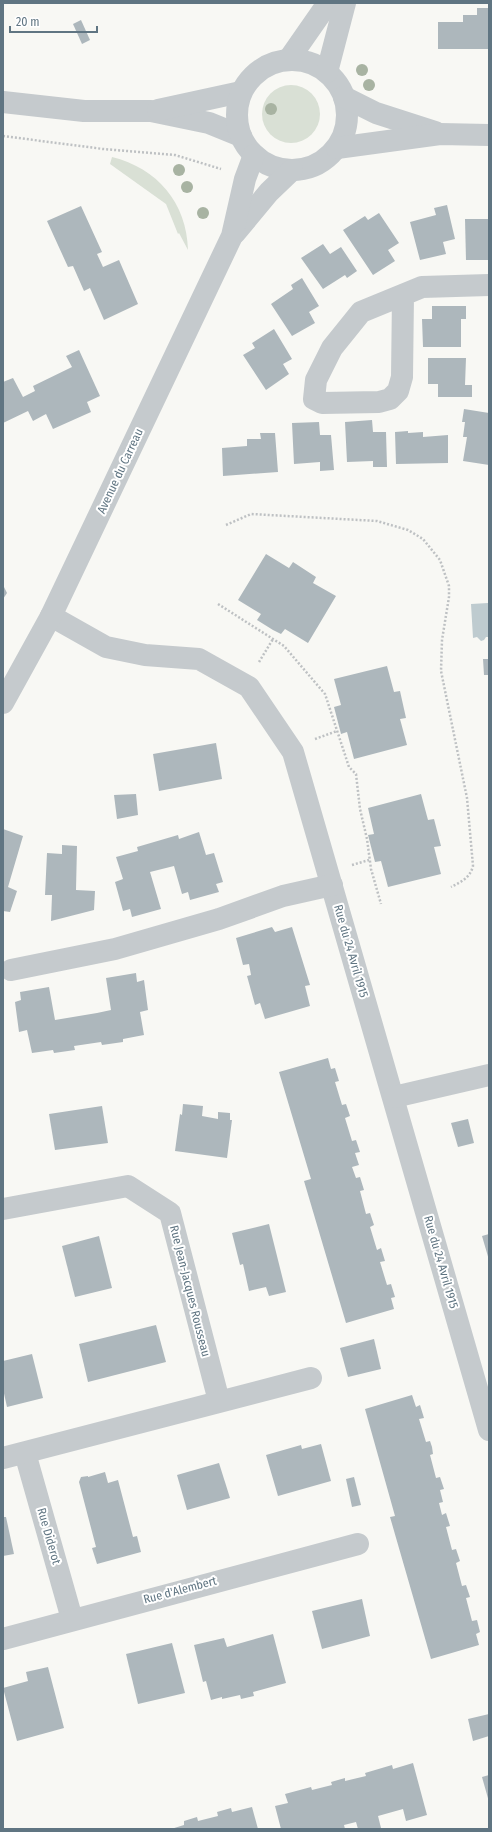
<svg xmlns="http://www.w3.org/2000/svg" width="492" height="1832" font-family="'Fira Sans Condensed',sans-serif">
<rect width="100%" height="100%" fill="#f8f8f4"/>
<g fill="#d9e0d5">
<circle cx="291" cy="114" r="29"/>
<path d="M112,157C157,168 187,203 188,250L179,233L178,234L166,204L110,164Z"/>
</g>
<path fill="#becbcf" d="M488,603L489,637H486L484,640L481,641L477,637L473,638L471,604Z"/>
<g fill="#adb7bc">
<path d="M477,8H489V49H438V22H463V15H477Z"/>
<path d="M81,20L90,40L82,44L73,24Z"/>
<path d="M447,205L455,239L443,242L446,254L420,260L410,222L436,215L434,208Z"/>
<path d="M81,206L102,252L97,254L103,267L119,260L138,304L104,320L90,288L84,291L73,266L68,267L47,221Z"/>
<path d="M379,213L399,243L388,250L395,261L373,275L343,230L365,216L368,220Z"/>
<path d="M465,219H489V260H466Z"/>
<path d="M323,244L330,254L341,247L357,271L347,278L345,275L323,289L301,258Z"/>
<path d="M302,278L319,306L309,312L315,323L292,336L271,304L293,289L291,285Z"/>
<path d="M432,306H466V319H461V347H423L422,319H432Z"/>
<path d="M274,329L292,359L283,364L289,374L266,390L243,355L255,348L252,343Z"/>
<path d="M79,350L100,396L87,402L91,412L53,429L46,414L33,421L28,411L3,423V382L13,378L23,397L35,391L33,386L72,367L66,356Z"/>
<path d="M428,358H466L465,385H472V397H438V384H428Z"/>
<path d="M464,409L489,413V465L463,461L467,437H463L465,422H462Z"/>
<path d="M372,420L373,432H386L387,467H373V461L347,462L345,422Z"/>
<path d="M319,422L320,435H331L334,470L320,471V462L294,464L292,423Z"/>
<path d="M408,431V433L423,432V437L448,435V463L396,464L395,432Z"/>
<path d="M260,433H275L278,472L223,476L222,448L247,446V439H261Z"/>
<path d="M266,554L289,568L293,562L316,577L313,583L336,596L308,643L285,629L281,634L273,630L257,620L261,614L238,600Z"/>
<path d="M3,585L7,593L3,599Z"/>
<path d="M483,659H489V675H484Z"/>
<path d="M387,666L394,692L400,691L406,718L400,719L407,745L354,759L347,732L341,734L334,707L341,705L334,679Z"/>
<path d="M216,743L222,779L159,791L153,754Z"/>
<path d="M136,794L138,815L117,819L114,795Z"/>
<path d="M421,794L428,820L434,819L441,846L434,847L441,874L388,887L381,861L375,862L368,835L374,834L368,808Z"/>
<path d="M3,829L23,836L8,887L17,891L10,912L3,911Z"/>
<path d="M199,832L206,855L214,853L223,882L216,884L219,892L190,900L188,892L182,894L174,866L150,872L161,909L132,917L130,909L123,911L115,882L123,879L116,857L138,851L137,847L178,835L179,839Z"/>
<path d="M62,845L77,846L76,890L95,891L94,910L51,921L52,895H45L47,853L62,854Z"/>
<path d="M272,927L275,932L292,927L310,985L305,986L310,1006L265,1019L260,1003L255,1005L247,976L251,975L249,964L243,965L236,938Z"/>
<path d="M136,973L137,982L144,980L148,1010L140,1012L144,1035L123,1039V1042L102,1045L101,1042L74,1046L75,1050L54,1053L53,1050L32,1053L27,1030L19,1032L15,1002L21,1000L20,992L49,987L55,1020L97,1013L111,1010L106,978Z"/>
<path d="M328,1058L331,1069L335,1068L339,1081L335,1082L342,1105L346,1104L350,1116L345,1118L352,1141L356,1140L360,1152L355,1153L359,1165L352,1167L356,1178L360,1177L364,1190L360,1191L366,1214L370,1213L374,1225L370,1227L377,1250L381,1248L385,1261L380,1262L387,1285L391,1284L395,1297L391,1298L394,1309L346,1323L304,1181L311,1179L279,1072Z"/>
<path d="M183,1104L203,1106L202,1116L218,1119V1112L230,1113V1120H232L227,1158L175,1151L180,1114L182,1115Z"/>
<path d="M102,1106L108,1143L55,1150L49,1114Z"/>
<path d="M468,1119L474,1143L458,1147L451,1123Z"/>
<path d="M269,1224L286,1292L269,1296L266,1287L249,1291L243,1264L240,1265L232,1233Z"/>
<path d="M489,1234V1260L482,1236Z"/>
<path d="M99,1236L112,1288L75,1297L62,1246Z"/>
<path d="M156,1325L166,1362L88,1382L79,1344Z"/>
<path d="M374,1339L381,1369L348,1377L340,1348Z"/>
<path d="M32,1354L43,1398L7,1407L3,1389V1361Z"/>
<path d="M412,1395L416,1407L420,1405L424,1418L419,1419L426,1442L430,1441L432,1447L433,1454L430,1455L436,1478L440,1477L444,1489L440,1490L443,1502L439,1503L442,1515L446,1513L450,1526L446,1527L452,1550L456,1549L460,1561L456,1563L462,1586L466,1585L470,1597L466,1598L472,1621L477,1620L480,1632L476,1634L479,1645L431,1659L390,1517L395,1516L365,1409Z"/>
<path d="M321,1444L331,1481L278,1496L266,1455L301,1445L302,1449Z"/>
<path d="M219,1463L230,1498L187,1510L177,1475Z"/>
<path d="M105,1472L108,1483L118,1480L133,1537L137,1536L141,1552L97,1564L92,1548L96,1547L79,1482L81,1477L88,1476V1477Z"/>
<path d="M354,1477L361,1505L352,1507L346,1479Z"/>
<path d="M3,1517H6L14,1554L3,1556Z"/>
<path d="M362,1599L370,1636L322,1649L312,1611Z"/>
<path d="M273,1634L286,1683L253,1692L254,1696L241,1699L240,1695L222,1699V1697L211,1700L206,1681L203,1682L194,1645L224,1638L227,1647Z"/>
<path d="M172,1643L185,1693L138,1704L126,1654Z"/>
<path d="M48,1667L64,1728L17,1741L3,1688L28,1681L26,1672Z"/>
<path d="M489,1714V1736L473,1741L468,1719Z"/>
<path d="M413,1763L427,1815L406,1821L403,1809L378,1816L381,1828L377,1829H358L356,1822L344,1825L345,1829H281L275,1806L288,1803L285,1794L311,1787L312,1790L332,1785L331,1782L345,1778V1781L366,1776L365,1773L392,1765L393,1769Z"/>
<path d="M489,1775V1802L482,1777Z"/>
<path d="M252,1807L258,1829H171L184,1825V1821L197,1817L198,1821L218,1816L217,1812L231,1808L232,1812Z"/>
</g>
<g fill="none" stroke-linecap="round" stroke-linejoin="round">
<g stroke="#bec1c3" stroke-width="2.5" stroke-dasharray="2 2" stroke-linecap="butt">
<path d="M3,136L103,149L175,155L221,169"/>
<path d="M226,525L251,514L377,521L408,530L423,539L440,560L449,586V597L442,640L441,671L467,798L473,866C470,878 461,882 451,887"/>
<path d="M218,604L284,646L325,694L349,767L356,774L360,809L367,839L371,869L381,904"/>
<path d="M259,662L273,639"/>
<path d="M315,739L337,731"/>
<path d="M352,865L369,860"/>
</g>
<g stroke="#c5cacd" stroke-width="22">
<path d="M3,102L84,111H151L209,123L241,136"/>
<path d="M158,110L241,92"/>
<path d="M403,295L402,377L398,391L390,399L379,402L322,403L314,399L316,380L332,348L361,312L422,287L489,285"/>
<path d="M51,616L106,647L145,655L199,659L249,687L293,752L489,1430"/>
<path d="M11,970L115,949L219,919L283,896L332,885"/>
<path d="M394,1097L489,1075"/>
<path d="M3,1209L128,1186L170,1213L219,1401"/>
<path d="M25,1453L72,1619"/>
<path d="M3,1458L311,1378"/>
<path d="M3,1639L358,1544"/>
</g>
<g stroke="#c5cacd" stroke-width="22">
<path d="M289,59L328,3"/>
<circle cx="292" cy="115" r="55"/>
<path d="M327,72L345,3"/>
<path d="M344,97L376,113L435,132"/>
<path d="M337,148L440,134L489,135"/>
<path d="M235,233L269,192L292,170"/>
<path d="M3,703L51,616L232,236L245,179L254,155"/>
</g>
</g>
<g fill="#a8b3a2">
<circle cx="362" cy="70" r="6"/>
<circle cx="369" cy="85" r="6"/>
<circle cx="271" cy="109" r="6"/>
<circle cx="179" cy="170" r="6"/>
<circle cx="187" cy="187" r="6"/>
<circle cx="203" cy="213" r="6"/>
</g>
<g text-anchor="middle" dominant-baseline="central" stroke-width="4" stroke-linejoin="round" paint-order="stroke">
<g font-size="12" fill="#607582" stroke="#fff">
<text transform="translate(120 471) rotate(-65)">Avenue du Carreau</text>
<text transform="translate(351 951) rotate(74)">Rue du 24 Avril 1915</text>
<text transform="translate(441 1262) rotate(74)">Rue du 24 Avril 1915</text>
<text transform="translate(190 1291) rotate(76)">Rue Jean-Jacques Rousseau</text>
<text transform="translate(49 1536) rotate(74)">Rue Diderot</text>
<text transform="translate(180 1590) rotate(-15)">Rue d'Alembert</text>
</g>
</g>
<rect width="492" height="1832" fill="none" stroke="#607582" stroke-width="8"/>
<path d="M10 26v6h87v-6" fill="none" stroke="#607582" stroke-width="2"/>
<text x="16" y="26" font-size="12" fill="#607582" stroke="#ffffff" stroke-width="3" paint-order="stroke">20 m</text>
</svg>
